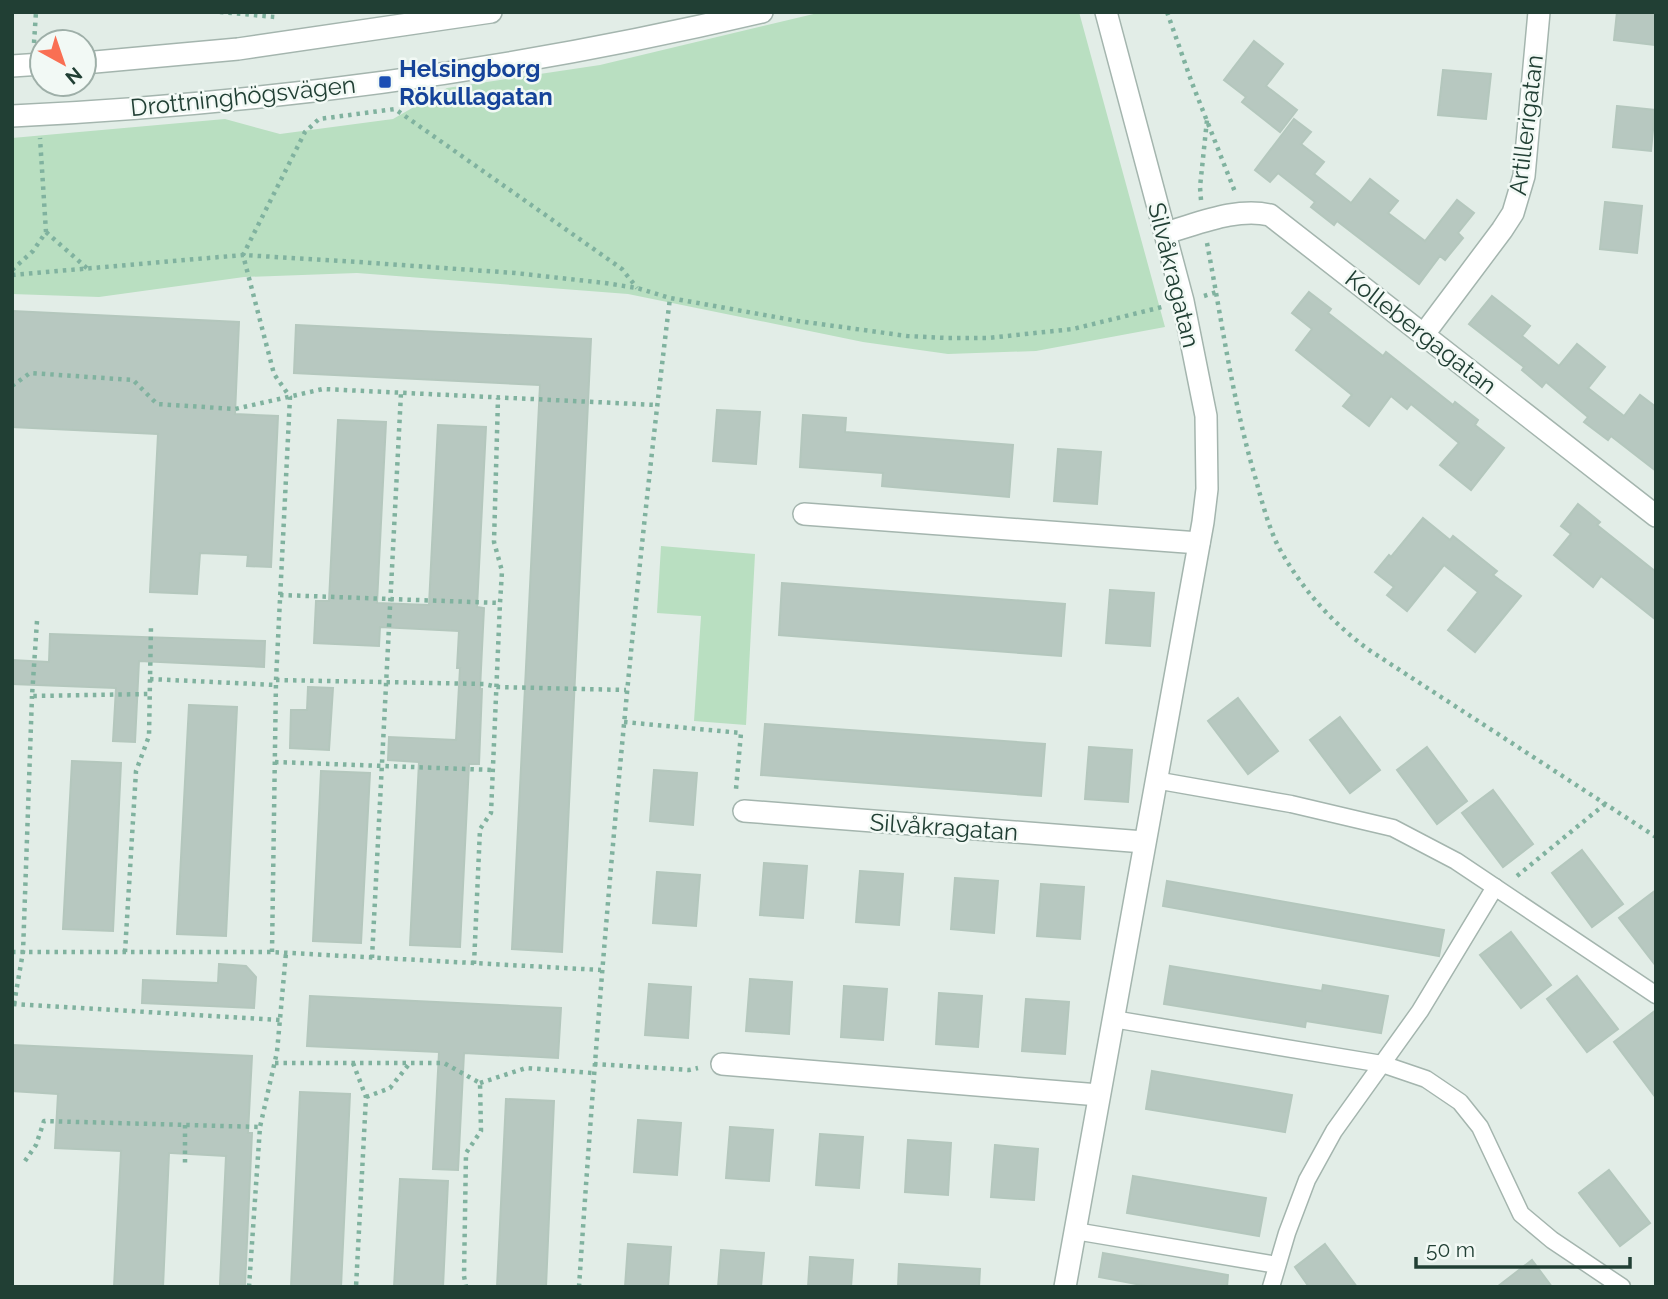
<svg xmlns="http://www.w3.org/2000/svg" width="1668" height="1299" font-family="Raleway,sans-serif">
<rect width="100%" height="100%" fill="#e2ede7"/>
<g fill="#b9dfc1">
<path d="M822,12H1079L1165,327L1036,351L948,354L863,342L628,294L357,273L244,277L99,297L12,294V138L225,119L280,134L393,119L447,88L600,65Z"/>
<path d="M661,546L755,554L746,725L694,721L701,616L657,613Z"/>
</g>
<g fill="#b7c8c0" stroke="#b4c7bd" stroke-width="2">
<path d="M1617,12H1656V45L1614,40Z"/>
<path d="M1254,41L1283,64L1266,86L1297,110L1280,132L1242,102L1246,97L1224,80Z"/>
<path d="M1443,70L1491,74L1486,119L1438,115Z"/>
<path d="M1617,106L1655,110L1651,151L1613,147Z"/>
<path d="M1294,119L1311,132L1301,144L1324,162L1314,174L1351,203L1370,179L1398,201L1388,213L1425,241L1457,200L1474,213L1458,233L1463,238L1445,260L1440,256L1419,284L1337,221L1334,225L1311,207L1315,202L1278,173L1270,182L1255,170Z"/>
<path d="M1605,202L1642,206L1637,253L1600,249Z"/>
<path d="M1309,292L1331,309L1328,313L1383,356L1386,352L1453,405L1455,402L1478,420L1475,425L1504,448L1471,490L1440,465L1459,443L1411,404L1407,409L1391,396L1369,426L1343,406L1352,395L1296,350L1312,329L1292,313Z"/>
<path d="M1492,296L1530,326L1522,336L1559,366L1577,344L1605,367L1588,388L1624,416L1640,395L1656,407V471L1611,436L1608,440L1584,422L1588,417L1546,382L1542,387L1522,370L1524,367L1469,324Z"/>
<path d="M12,311L239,322L235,414L278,416L271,567L247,566L248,555L200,553L197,594L150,592L158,434L12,427Z"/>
<path d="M296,325L591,339L562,952L512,949L540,385L294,373Z"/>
<path d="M717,410L760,412L756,464L713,461Z"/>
<path d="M803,415L846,418L845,432L1013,445L1009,497L882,486L883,473L800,467Z"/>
<path d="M338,420L386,422L377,603L429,605L438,425L486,427L477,607L484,608L480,689H482L479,764H469L460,947L410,945L419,762L388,760L389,737L456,740L460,668H457L459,631L380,627L379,646L314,643L316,601H329Z"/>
<path d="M1058,449L1101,452L1097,504L1054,501Z"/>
<path d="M1578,504L1600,522L1597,525L1656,572V620L1601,576L1593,587L1554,555L1571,534L1561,526Z"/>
<path d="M1423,518L1450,540L1453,536L1497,571L1493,575L1521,596L1475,652L1448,630L1478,592L1444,565L1407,611L1387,595L1394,587L1375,572L1389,555L1391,557Z"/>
<path d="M782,583L1065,604L1061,656L779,635Z"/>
<path d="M1110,590L1154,593L1150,646L1106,643Z"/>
<path d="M50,634L265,641L264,667L139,661L135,742L113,741L116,688L12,684V660L49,662Z"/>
<path d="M308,687L333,688L329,750L290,748L291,710H307Z"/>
<path d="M1238,698L1278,751L1248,774L1208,721Z"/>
<path d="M189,705L237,707L226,936L177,934Z"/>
<path d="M1340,717L1380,770L1350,793L1310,740Z"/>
<path d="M765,724L1045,744L1041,796L761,775Z"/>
<path d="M1089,747L1132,750L1128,802L1085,799Z"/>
<path d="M1427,747L1467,801L1437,824L1397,770Z"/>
<path d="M72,761L121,763L113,931L63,929Z"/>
<path d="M654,770L697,773L693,825L650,821Z"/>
<path d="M321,771L370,773L361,943L313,941Z"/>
<path d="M1493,790L1533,844L1503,867L1462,813Z"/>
<path d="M1582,850L1623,904L1592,927L1552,873Z"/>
<path d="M764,863L807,866L803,918L760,915Z"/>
<path d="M860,871L903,874L899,925L856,922Z"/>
<path d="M657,872L700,875L696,926L653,923Z"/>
<path d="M955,878L998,881L994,933L951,929Z"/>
<path d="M1167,881L1444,930L1439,956L1163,906Z"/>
<path d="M1041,884L1084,887L1080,939L1037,936Z"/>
<path d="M1656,890V966L1619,918Z"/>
<path d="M1511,932L1551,985L1521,1008L1480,955Z"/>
<path d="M219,964L246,966L256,977L254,1008L142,1003L143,980L218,983Z"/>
<path d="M1170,966L1322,991L1323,985L1388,996L1381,1033L1306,1021L1305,1027L1164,1004Z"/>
<path d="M1577,976L1618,1029L1587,1052L1547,999Z"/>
<path d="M750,979L792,982L789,1034L746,1031Z"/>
<path d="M649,984L691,987L688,1038L645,1035Z"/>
<path d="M844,986L887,989L883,1040L841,1037Z"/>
<path d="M939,993L982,996L978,1047L936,1044Z"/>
<path d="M310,996L561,1008L558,1058L464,1053L458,1170L433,1169L439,1052L307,1046Z"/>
<path d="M1026,999L1069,1002L1065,1054L1022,1051Z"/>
<path d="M1656,1010V1098L1614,1042Z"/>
<path d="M12,1045L252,1056L248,1133H252L245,1285L220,1284L226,1156L171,1153H169L163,1287H114L121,1151L55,1148L58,1094L12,1091Z"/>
<path d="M1152,1071L1292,1095L1285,1132L1146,1109Z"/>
<path d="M300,1092L350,1094L341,1287H291Z"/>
<path d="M506,1099L554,1101L546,1287H497Z"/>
<path d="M638,1120L681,1123L677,1175L634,1172Z"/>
<path d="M730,1127L773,1130L769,1181L726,1178Z"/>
<path d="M820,1134L863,1137L859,1188L816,1185Z"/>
<path d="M908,1140L951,1143L948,1195L905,1192Z"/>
<path d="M995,1145L1038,1149L1034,1200L991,1197Z"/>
<path d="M1609,1170L1650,1223L1620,1246L1579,1193Z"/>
<path d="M1133,1176L1266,1198L1259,1236L1127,1213Z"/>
<path d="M400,1179L448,1181L443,1287H394Z"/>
<path d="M628,1244L671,1247L668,1287H625Z"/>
<path d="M1325,1244L1357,1287H1309L1295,1267Z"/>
<path d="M721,1250L764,1253L761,1287H718Z"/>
<path d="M1103,1253L1228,1275L1227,1287H1152L1099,1277Z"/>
<path d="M810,1257L853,1260L851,1287H808Z"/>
<path d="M1532,1260L1552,1287H1497Z"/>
<path d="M899,1264L980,1269L979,1287H898Z"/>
</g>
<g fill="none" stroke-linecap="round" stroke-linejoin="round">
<g stroke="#a4b5ae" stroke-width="19">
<g id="service">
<path d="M1155,780L1291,804L1393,828L1456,861L1656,995"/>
<path d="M1113,1019L1382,1064L1426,1079L1460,1102L1480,1127L1521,1214L1552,1240L1622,1287"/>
<path d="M1075,1231L1277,1265"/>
<path d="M1271,1287L1287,1233L1307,1180L1334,1131L1420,1011L1495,887"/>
</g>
</g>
<g stroke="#a4b5ae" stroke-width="24">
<g id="minor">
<path d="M1165,233C1198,224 1236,207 1270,215L1656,516"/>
<path d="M1424,334L1502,230L1513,213L1524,176L1539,12"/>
<path d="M804,514L1199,543"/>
<path d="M744,811L1144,842"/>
<path d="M722,1064L1099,1095"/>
<path d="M1065,1287L1203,522L1207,489L1206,416L1183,301L1106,12"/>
</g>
</g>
<g stroke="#a4b5ae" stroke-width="24">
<g id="tertiary">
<path d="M84,63L238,49L491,12"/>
<path d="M12,66L42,64"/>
<path d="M12,116C264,104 516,70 762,12"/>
</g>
</g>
<g stroke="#80b29f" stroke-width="4.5" stroke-dasharray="3.5 5" stroke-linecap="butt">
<path d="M220,12L275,17"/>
<path d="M1167,12L1192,83L1235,192"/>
<path d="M34,43L36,12"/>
<path d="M1201,200L1200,187L1207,120"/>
<path d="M46,232L89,270"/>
<path d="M1207,243C1222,322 1233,403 1256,480C1262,502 1268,525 1278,546C1301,588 1331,622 1369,650L1656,837"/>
<path d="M12,270L33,251L46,232L40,138"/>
<path d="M12,275L243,255L358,262L515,273L605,283L637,288L670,298L798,321L907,336L947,338H988L1073,329L1162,307"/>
<path d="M1204,296L1217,292"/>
<path d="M12,386L30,373L133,380L157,404L235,409L323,389L657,405"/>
<path d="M280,595L500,603"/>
<path d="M37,621L32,696L149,694"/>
<path d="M150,679L276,685"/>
<path d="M276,680L484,684L497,687L626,690"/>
<path d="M624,722L741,733L736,789"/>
<path d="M275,762L493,770"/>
<path d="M1517,876L1605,804"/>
<path d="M12,952H272L601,970"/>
<path d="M125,952L136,771L149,736L151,625"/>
<path d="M272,952L276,680L290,397L274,374L243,255L305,132L319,119L395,109L622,269L637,288"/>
<path d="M372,958L401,393"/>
<path d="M474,964L480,829L491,813L500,603L502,571L494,542L498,398"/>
<path d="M13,1004L280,1020"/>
<path d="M14,1004L23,952L32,696"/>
<path d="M275,1063H444L480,1083L481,1131L466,1153L464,1276L466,1287"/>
<path d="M353,1063L366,1097L356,1287"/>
<path d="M594,1064L689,1070L698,1068"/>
<path d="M480,1083L526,1068L593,1073"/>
<path d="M366,1097L390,1088L410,1063"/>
<path d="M185,1125V1167"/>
<path d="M25,1161L36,1145L44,1121L260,1127"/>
<path d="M249,1287L260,1127L277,1052L286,953"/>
<path d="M579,1287C601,956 630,626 670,298"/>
</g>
<use href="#service" stroke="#fff" stroke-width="16"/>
<use href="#minor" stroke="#fff" stroke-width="21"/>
<use href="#tertiary" stroke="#fff" stroke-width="21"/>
</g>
<rect fill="#1a4fb4" stroke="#f2f9f5" stroke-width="2.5" x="378" y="75" width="14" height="14" rx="3.5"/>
<g text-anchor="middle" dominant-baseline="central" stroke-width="5" stroke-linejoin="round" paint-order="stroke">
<g font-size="24" font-weight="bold" fill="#164399" stroke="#f2f9f5" text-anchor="start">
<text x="399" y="68">Helsingborg<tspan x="399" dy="28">Rökullagatan</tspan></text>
</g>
<g font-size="24" fill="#213f34" stroke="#f2f9f5">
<text transform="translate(243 96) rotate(-6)">Drottninghögsvägen</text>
<text transform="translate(1526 125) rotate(-83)">Artillerigatan</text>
<text transform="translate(1174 275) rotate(76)">Silvåkragatan</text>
<text transform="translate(1421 332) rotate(38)">Kollebergagatan</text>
<text transform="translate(944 827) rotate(4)">Silvåkragatan</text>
</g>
</g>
<rect width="1668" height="1299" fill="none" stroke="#213f34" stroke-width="28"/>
<g transform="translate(63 63) rotate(140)"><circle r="33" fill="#f2f9f5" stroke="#9eafa8" stroke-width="2"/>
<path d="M0-5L12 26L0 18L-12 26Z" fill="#f96f53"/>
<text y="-10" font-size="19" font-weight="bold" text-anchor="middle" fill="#213f34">N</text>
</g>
<path d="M1416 1257v10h214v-10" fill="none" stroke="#213f34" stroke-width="3.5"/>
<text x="1426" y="1257" font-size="21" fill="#213f34" stroke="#f2f9f5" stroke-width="5" paint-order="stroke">50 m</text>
</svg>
